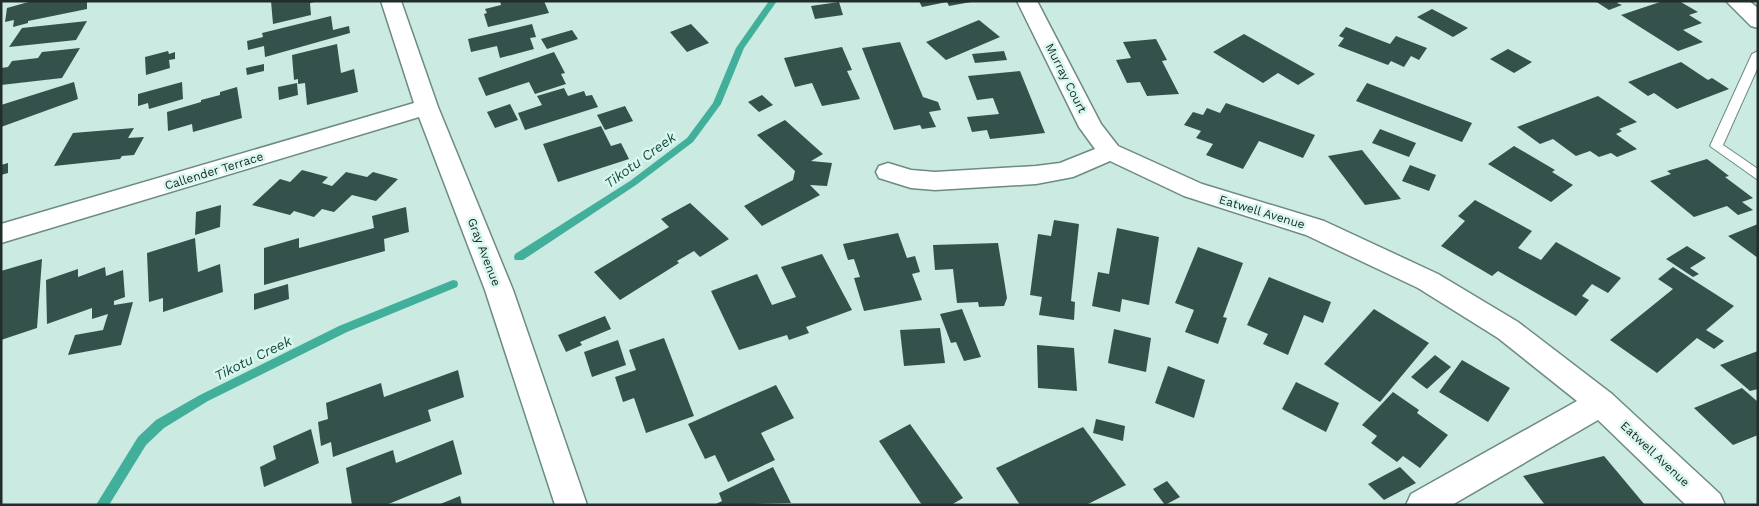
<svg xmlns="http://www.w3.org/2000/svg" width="1759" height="506" font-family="'Work Sans',sans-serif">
<rect width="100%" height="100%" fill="#caeae2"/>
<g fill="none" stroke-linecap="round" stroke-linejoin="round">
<g fill="#42af9a" fill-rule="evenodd">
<path d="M769,1H777L744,48L721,104L693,142L636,185L523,260H515L514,257L515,254L630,181L687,138L713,103L736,48Z"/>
<path d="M453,280L457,281L458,284L457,287L347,332L208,401L164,428L146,445L109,505H96L138,437L156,420L200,395L339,326Z"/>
</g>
</g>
<g fill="#35514b">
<path d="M32,1H87V9L28,21V23L13,27L14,20L5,22L7,8Z"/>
<path d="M271,1H314V2L310,3L311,15L273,24Z"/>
<path d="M500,1H544L549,13L488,27L484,14L487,13L485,9L501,5Z"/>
<path d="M919,1H971V2L949,6L947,2L922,7Z"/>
<path d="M1595,1H1620L1617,3L1622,5L1609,10Z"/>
<path d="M1663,1H1679L1698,12L1689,15L1702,23L1683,30L1703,42L1678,51L1621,15Z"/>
<path d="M839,2L843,15L815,19L811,6Z"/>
<path d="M1432,9L1468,28L1453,37L1417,17Z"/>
<path d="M331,16L333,30L349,26L350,33L265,57L264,46L248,50L247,41L263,37L262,33Z"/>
<path d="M979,20L1000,37L946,60L926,42Z"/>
<path d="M87,21L76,40L9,47L22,28Z"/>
<path d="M532,24L536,37L530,38L534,49L500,58L497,46L471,52L468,39Z"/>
<path d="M691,24L709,43L687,52L670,32Z"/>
<path d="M1346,27L1390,44L1396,36L1427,48L1419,60L1411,56L1404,67L1391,61L1388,65L1338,46L1344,38L1339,36Z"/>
<path d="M572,30L578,39L547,49L541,39Z"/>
<path d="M1244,34L1315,74L1298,85L1278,73L1263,83L1213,52Z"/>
<path d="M1156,39L1167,60L1162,61L1179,94L1147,96L1140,82L1127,83L1116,60L1131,58L1123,42Z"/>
<path d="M900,42L923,97L938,102L941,110L929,112L936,127L922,129L920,125L894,130L862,48Z"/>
<path d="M337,44L341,73L354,69L358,92L307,105L305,83L298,84V79L294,80L292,55Z"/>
<path d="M842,47L852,70L847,71L860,99L822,106L812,83L795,87L784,58Z"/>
<path d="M80,48L62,78L1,85V68L8,67L12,61L38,58L42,52Z"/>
<path d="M1508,49L1532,62L1514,73L1490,59Z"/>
<path d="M168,51L169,54L175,52V59L169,60L170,68L146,75L145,57Z"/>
<path d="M1004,51L1007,60L975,63L972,54Z"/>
<path d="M554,52L565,73L561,74L566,84L535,94L529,82L486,96L478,78Z"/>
<path d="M1681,62L1708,80L1712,78L1729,89L1677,109L1654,93L1648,96L1628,82Z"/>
<path d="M264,64V71L247,75L246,68Z"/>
<path d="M1020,71L1045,133L990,139L987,130L972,132L967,117L999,114L993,98L977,100L968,76Z"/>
<path d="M74,82L78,99L1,127V105Z"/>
<path d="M182,82L183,99L149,109L148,103L138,106V94Z"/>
<path d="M297,83L298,95L279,100L278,87Z"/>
<path d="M1367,83L1472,123L1462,142L1356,101Z"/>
<path d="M237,87L242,118L193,132L192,124L168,131L167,112L201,102V100L220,95V92Z"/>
<path d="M564,88L568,96L584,91L586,96L592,95L598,107L525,130L518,113L542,105L537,96Z"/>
<path d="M762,95L773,105L759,112L748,102Z"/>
<path d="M1598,96L1637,122L1619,129L1622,131L1616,134L1637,149L1617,157L1611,153L1599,157L1590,151L1576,156L1553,139L1540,144L1517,127Z"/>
<path d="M1226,103L1315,135L1303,158L1259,141L1243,169L1206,155L1213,144L1196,138L1201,131L1184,125L1193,112L1203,115L1207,108L1220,113Z"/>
<path d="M510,104L518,120L495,128L487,112Z"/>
<path d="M625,106L633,121L605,130L597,115Z"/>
<path d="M785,120L823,154L811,161L832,163L827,186L810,185L820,195L762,226L744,206L793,180L795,171L757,135Z"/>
<path d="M601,126L611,146L621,143L629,159L558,182L543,144Z"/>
<path d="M134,128L128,138L144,137L134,155L122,156L120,159L54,166L73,133Z"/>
<path d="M1380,129L1416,143L1409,157L1372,143Z"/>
<path d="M1514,146L1555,170L1552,172L1573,185L1551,202L1488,164Z"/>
<path d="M1362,150L1401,199L1365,205L1328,156Z"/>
<path d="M1707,159L1729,176L1725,177L1753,198L1742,202L1753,210L1738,215L1727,206L1694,217L1650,181L1671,174L1667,171Z"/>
<path d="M8,163V173L1,175V165Z"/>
<path d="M1410,165L1436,175L1429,191L1402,181Z"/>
<path d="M302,170L328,177L322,183L332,186L346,172L367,177L373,172L398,179L376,201L352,195L334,212L322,209L314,217L294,211L290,215L252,205L280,179L290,182Z"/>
<path d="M1475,200L1532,231L1518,248L1541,260L1556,242L1621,278L1608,293L1592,284L1582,296L1589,300L1576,316L1498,271L1492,276L1441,246L1465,221L1458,216Z"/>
<path d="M690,203L729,239L700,257L694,251L677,261L679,263L620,300L594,272L669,227L661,219Z"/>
<path d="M221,205L220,227L195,235L196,212Z"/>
<path d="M406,207L409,232L384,239L385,251L264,285V248L299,238V248L374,228L372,216Z"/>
<path d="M1054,220L1079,224L1071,301L1075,302L1074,320L1039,315L1042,297L1030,295L1038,234L1051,236Z"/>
<path d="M1758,224V258L1728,236Z"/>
<path d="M1117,228L1159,237L1149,305L1122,299L1120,312L1092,306L1098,272L1109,274Z"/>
<path d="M898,233L907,258L915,256L920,272L912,274L922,300L864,311L854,278L860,277L854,259L848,260L843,244Z"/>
<path d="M195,238L198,272L220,264L223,292L163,312V298L149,302L147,253Z"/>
<path d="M998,243L1007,298L1004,306L979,307L978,302L957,303L953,269L935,270L933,245Z"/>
<path d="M1687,246L1706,258L1690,268L1699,274L1693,277L1666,259Z"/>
<path d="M1198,247L1243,263L1223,317L1227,318L1218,344L1185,332L1194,310L1175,303Z"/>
<path d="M822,254L852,310L806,327L809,333L789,340L787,335L739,350L711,291L757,274L772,305L796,297L781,267Z"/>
<path d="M42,259L37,328L1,340V271Z"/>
<path d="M105,267L106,276L123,270L125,297L114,301V305L133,302L121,345L68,355L75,335L103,330L108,314L92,319V308L47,324L46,280L78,269V277Z"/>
<path d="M1673,267L1734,306L1706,330L1724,341L1714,349L1697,338L1657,373L1610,340L1673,289L1658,279Z"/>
<path d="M1269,277L1331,302L1323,323L1304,315L1288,355L1263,344L1268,334L1247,325Z"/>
<path d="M288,284L289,299L254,310V294Z"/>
<path d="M962,309L981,357L964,361L956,342L951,343L940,314Z"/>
<path d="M1374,309L1429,343L1380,402L1324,364Z"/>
<path d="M605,316L611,329L580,342L582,345L566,352L558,335Z"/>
<path d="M940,328L945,363L904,366L900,330Z"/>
<path d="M1114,329L1151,338L1146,372L1108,363Z"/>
<path d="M664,338L694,416L646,433L634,398L623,402L615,377L636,370L629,350Z"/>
<path d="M618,340L626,365L592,377L584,352Z"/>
<path d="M1037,345L1074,348L1077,391L1038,388Z"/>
<path d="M1758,351V389L1750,391L1720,365Z"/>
<path d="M1435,355L1451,367L1427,389L1411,377Z"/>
<path d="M1462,360L1510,388L1488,422L1439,392Z"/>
<path d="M1168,366L1205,380L1194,418L1155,403Z"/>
<path d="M458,370L464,397L428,410L431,421L333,457L331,442L321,446L318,422L328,419L326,403L381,383L384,397Z"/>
<path d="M1296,382L1339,403L1326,432L1282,409Z"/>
<path d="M776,385L794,418L761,433L775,460L728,482L715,455L705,459L688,424Z"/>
<path d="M1742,388L1758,402V435L1733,445L1694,408Z"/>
<path d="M1393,392L1419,410L1417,413L1448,435L1420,468L1403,456L1397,462L1371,443L1377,436L1362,425Z"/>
<path d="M1096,419L1125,426L1123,441L1093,433Z"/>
<path d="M910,424L963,498L951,505H922L879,441Z"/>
<path d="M1083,427L1126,485L1086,505H1020L996,468Z"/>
<path d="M311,429L319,463L264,487L260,467L276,459L273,446Z"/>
<path d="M453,440L462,474L386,505H352L346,468L393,450L396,463Z"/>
<path d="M1604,456L1645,505H1545L1523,476Z"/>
<path d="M773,467L791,503L714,505L722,501L719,493Z"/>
<path d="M1400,467L1416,483L1384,500L1368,484Z"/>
<path d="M1167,481L1180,497L1165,505L1153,489Z"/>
<path d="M460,496L462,505H438Z"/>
</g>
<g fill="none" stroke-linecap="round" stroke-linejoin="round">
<g stroke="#6d8a83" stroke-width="2">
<path id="lane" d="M1758,51V67L1723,145L1758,169V180L1710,146L1752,54Z"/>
</g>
<g stroke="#6d8a83" stroke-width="3">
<g id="street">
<path d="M381,1H401L438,107L513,290L587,505H555L485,290L419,117L1,243V224L414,103Z"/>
<path d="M1017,1H1037L1101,124L1118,146L1202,184L1324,221L1438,274L1518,322L1612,394L1720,494L1725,505H1686L1598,420L1452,505H1406L1411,494L1577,401L1498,338L1418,288L1306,235L1184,196L1110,161L1073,177L1036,184L935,190L911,188L879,178L876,172L879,166L888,163L911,170L935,172L1036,166L1060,163L1095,149L1079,127Z"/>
<path d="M1726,1H1749L1758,8V28L1751,26Z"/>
</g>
</g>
<use href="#lane" fill="#fff" fill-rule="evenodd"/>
<use href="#street" fill="#fff" fill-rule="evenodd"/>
</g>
<g text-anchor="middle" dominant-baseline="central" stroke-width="5" stroke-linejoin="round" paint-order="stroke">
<g font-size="12" fill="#202d2a" stroke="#d7f7ef">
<text transform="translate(1066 78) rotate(63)">Murray Court</text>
<text transform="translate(214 171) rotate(-17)">Callender Terrace</text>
<text transform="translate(1262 212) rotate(17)">Eatwell Avenue</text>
<text transform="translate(484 252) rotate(69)">Gray Avenue</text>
<text transform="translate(1655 454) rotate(43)">Eatwell Avenue</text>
</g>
<g font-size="14" font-style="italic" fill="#1c4b41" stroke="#d7f7ef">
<text transform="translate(640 160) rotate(-36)">Tikotu Creek</text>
<text transform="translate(253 358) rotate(-26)">Tikotu Creek</text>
</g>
</g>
<rect width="1759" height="506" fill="none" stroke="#202d2a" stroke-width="5"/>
</svg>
